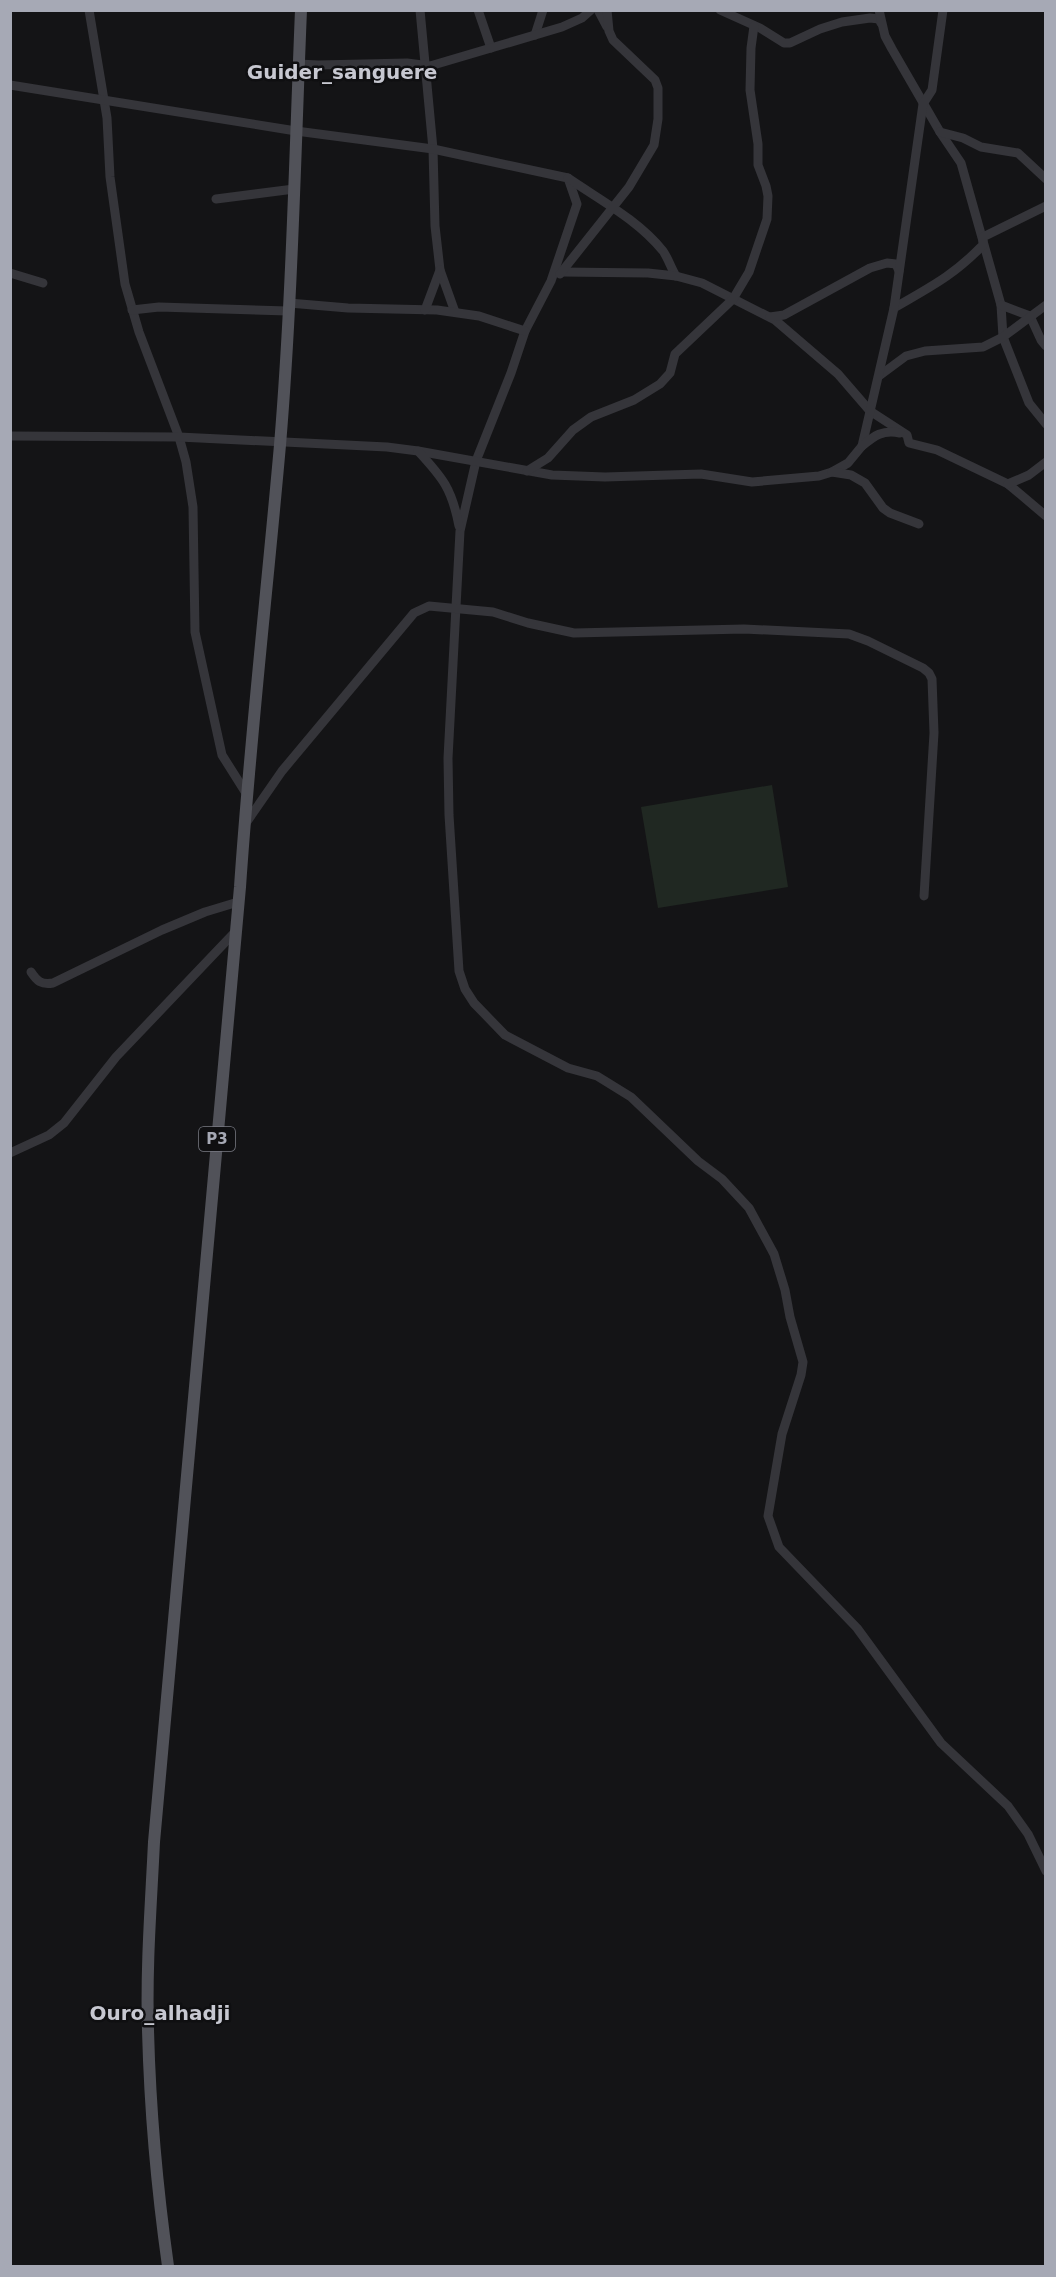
<svg xmlns="http://www.w3.org/2000/svg" width="1056" height="2277" font-family="'DejaVu Sans',sans-serif">
<rect width="100%" height="100%" fill="#141416"/>
<path fill="#202822" d="M772,785L788,887L658,908L641,807Z"/>
<g fill="none" stroke-linecap="round" stroke-linejoin="round">
<g stroke="#35353a" stroke-width="9">
<path d="M89,10L107,118L110,177L125,284L139,332L179,437L186,462L193,507L195,632L222,755L246,793"/>
<path d="M420,10L433,149L435,226L440,270L455,312"/>
<path d="M478,10L491,48"/>
<path d="M598,10L607,27"/>
<path d="M720,10L760,28L784,43H790L820,29L842,22L870,18L879,19L881,23"/>
<path d="M879,10L885,36L892,49L940,132L961,163L1001,305L1003,337L1029,403L1046,424"/>
<path d="M535,35L543,10"/>
<path d="M299,64L318,65L407,63L430,66L562,27L582,18L591,10"/>
<path d="M10,85L296,131L433,149L568,178L577,204L551,281L525,331L511,373L476,461L460,531L448,758L449,815L459,971L465,989L474,1003L505,1035L568,1068L597,1076L631,1097L698,1161L722,1179L749,1208L774,1254L785,1290L790,1317L803,1362L801,1375L782,1434L768,1516L779,1547L857,1628L941,1743L1008,1806L1028,1834L1046,1871"/>
<path d="M940,132L963,138L981,147L1018,153L1046,179"/>
<path d="M568,178C600,200 638,220 663,251C668,258 671,268 676,276"/>
<path d="M216,199L294,189"/>
<path d="M562,272L648,273L676,276L702,283L775,320L838,374L870,411L907,435L909,443L937,450L1008,484L1046,516"/>
<path d="M10,273L43,283"/>
<path d="M560,274L629,187L654,145L658,119V88L655,80L613,40L609,31L607,10"/>
<path d="M289,303L348,308L437,310L479,316L525,331"/>
<path d="M1001,305L1030,316L1041,340L1046,346"/>
<path d="M894,308C930,287 953,276 983,245V237L1046,206"/>
<path d="M132,310L159,307L288,311"/>
<path d="M425,310L440,270"/>
<path d="M770,317L784,315L870,268L887,263L896,264L899,271"/>
<path d="M879,376L906,356L925,351L983,347L1003,337L1046,305"/>
<path d="M10,436L179,437L387,447L418,451L552,475L605,477L701,474L752,482L819,476L832,472L848,463L862,446L894,308L923,104L932,90L943,10"/>
<path d="M862,446C874,436 883,429 900,433"/>
<path d="M418,451C443,478 452,489 459,526"/>
<path d="M527,471L548,458L573,430L591,417L634,400L660,384L670,373L675,354L733,299L749,272L767,219L768,196L766,186L758,165V144L750,90L751,48L754,26"/>
<path d="M832,472L851,475L865,483L883,508L890,513L919,524"/>
<path d="M1008,484L1029,475L1046,462"/>
<path d="M246,823L282,771L414,613L429,606L493,612L528,623L574,633L744,629L849,634L868,641L923,668L929,673L932,679L934,733L924,896"/>
<path d="M31,972C37,981 41,985 53,983L162,930L205,912L238,902"/>
<path d="M10,1153L49,1135L64,1123L116,1057L235,932"/>
</g>
<path stroke="#515259" stroke-width="12" d="M168,2266C157,2188 150,2109 148,2030C146,1967 151,1905 154,1842L240,887C250,739 267,592 280,445C292,300 295,155 301,10"/>
</g>
<g text-anchor="middle" dominant-baseline="central" stroke-width="5" stroke-linejoin="round" paint-order="stroke">
<rect fill="#0f0f11" stroke="#797b84" stroke-width="1.5" x="199" y="1127" width="36" height="24" rx="4.5"/>
<g font-size="15" font-weight="bold" fill="#a6a9b5">
<text x="217" y="1139">P3</text>
</g>
<g font-size="20" font-weight="bold" fill="#c7c8d1" stroke="#0f0f11">
<text x="342" y="72">Guider_sanguere</text>
<text x="160" y="2013">Ouro_alhadji</text>
</g>
</g>
<rect width="1056" height="2277" fill="none" stroke="#a6a9b5" stroke-width="24"/>
</svg>
